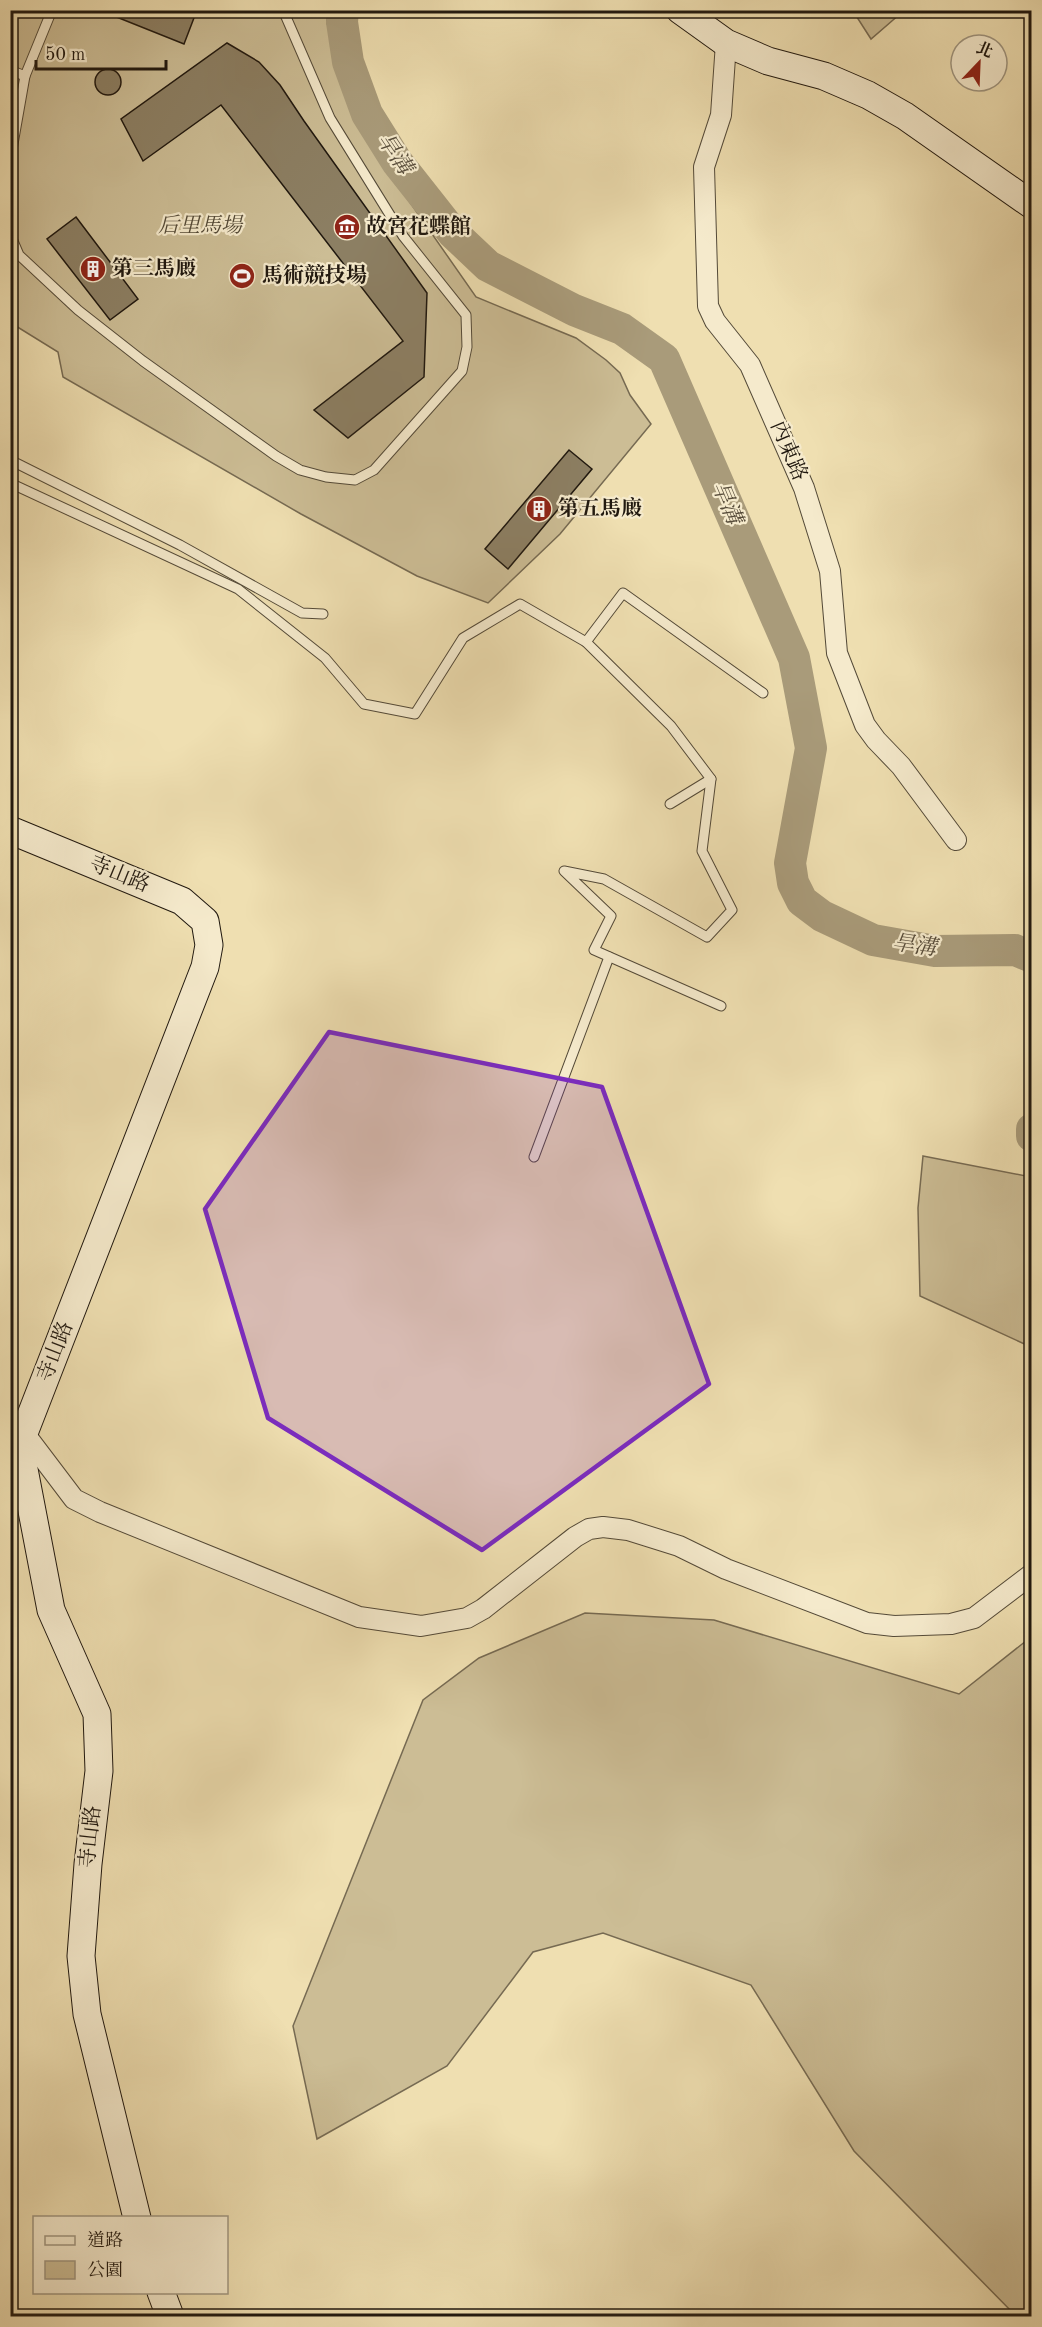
<svg xmlns="http://www.w3.org/2000/svg" width="1042" height="2327" font-family="'Old Standard TT','Noto Serif TC',serif">
<rect width="100%" height="100%" fill="#efdfb1"/>
<filter id="stains"><feTurbulence type="fractalNoise" baseFrequency=".00333" numOctaves="4"/><feColorMatrix values="0 0 0 0 .2 0 0 0 0 .09 0 0 0 0 .02 0 0 0 .5 -.17"/></filter>
<radialGradient id="worn" r=".72"><stop offset=".6" stop-color="#630" stop-opacity="0"/><stop offset="1" stop-color="#630" stop-opacity=".3"/></radialGradient>
<g fill="#ccbd95" stroke="#766a52" stroke-width="1.5">
<path d="M10,11H328L327,22L335,61L355,111L377,155L476,297L576,338L606,360L620,373L630,395L651,424L560,534L488,603L417,576L301,514L63,377L58,352L11,323Z"/>
<path d="M853,11H900V14L871,39Z"/>
<path d="M923,1156L1031,1177V1347L920,1296L918,1208Z"/>
<path d="M585,1613L714,1620L959,1694L1031,1637V2316H1016L854,2151L751,1985L603,1933L533,1952L447,2066L317,2139L293,2026L423,1700L479,1658Z"/>
</g>
<g fill="none" stroke-linecap="round" stroke-linejoin="round">
<g stroke="#a99b7a" stroke-width="32">
<path d="M343,10L342,22L348,62L367,114L397,162L453,233L488,266L574,310L622,329L664,359L794,658L811,748L790,863L793,883L802,901L822,916L873,940L935,951L1015,950L1032,957"/>
<path d="M1032,1129V1136"/>
</g>
</g>
<g fill="#8c7f63" stroke="#20180f" stroke-width="1.5">
<path d="M99,10H197L184,44Z"/>
<path d="M227,43L259,62L280,85L304,121L427,293L424,377L348,438L314,410L403,341L221,105L143,161L121,119Z"/>
<circle cx="108" cy="82" r="13"/>
<path d="M76,217L138,299L110,320L47,239Z"/>
<path d="M569,450L592,469L508,569L485,549Z"/>
</g>
<g fill="none" stroke-linecap="round" stroke-linejoin="round">
<g stroke="#544a38" stroke-width="11">
<g id="lane">
<path d="M10,70L25,76L52,10"/>
<path d="M10,161L25,76"/>
<path d="M10,234L19,255L78,310L143,361L276,456L300,470L326,477L355,480L374,470L462,371L467,347L466,315L403,236L330,118L283,10"/>
<path d="M10,460L180,545L302,613L323,614"/>
<path d="M10,483L238,589L325,658L364,704L415,714L463,638L520,604L586,642L671,726L711,779L702,851L732,910L707,937L604,879L564,871L611,916L594,950L721,1006"/>
<path d="M586,642L623,593L763,693"/>
<path d="M670,804L711,779"/>
<path d="M10,1053V1054"/>
<path d="M534,1157L609,957"/>
</g>
</g>
<g stroke="#544a38" stroke-width="22">
<g id="street">
<path d="M726,43L721,115L704,167L708,306L715,321L750,365L804,488L830,571L837,653L865,725L876,740L901,766L956,840"/>
<path d="M24,1433L74,1499L100,1512L359,1617L421,1626L467,1618L483,1609L575,1537L589,1529L603,1527L628,1530L679,1546L726,1569L867,1623L894,1626L951,1624L974,1618L1032,1574"/>
</g>
</g>
<g stroke="#20180f" stroke-width="29">
<g id="secondary">
<path d="M680,10L726,43L768,61L824,76L868,95L905,116L1032,205"/>
<path d="M10,830L182,901L205,921L209,945L205,967L24,1433L23,1464L51,1610L97,1714L99,1771L88,1864L81,1956L87,2014L137,2218"/>
<path d="M161,2292L170,2316"/>
</g>
</g>
<use href="#lane" stroke="#f5eacc" stroke-width="9"/>
<use href="#street" stroke="#f5eacc" stroke-width="20"/>
<use href="#secondary" stroke="#f5eacc" stroke-width="27"/>
</g>
<path fill="#7b2cbf" fill-opacity="0.2" stroke="#7b2cbf" stroke-width="4.5" stroke-linejoin="round" d="M329,1032L602,1087L709,1384L482,1550L268,1418L205,1209Z"/>
<defs>
<g id="museum-disc" transform="scale(1.35)"><circle r="9.5" fill="#8f2418" stroke="#f5eacc"/><path d="M0-6L6-3V-2H-6V-3ZM-5-1h2V3h-2ZM-1-1h2V3h-2ZM3-1h2V3H3ZM-6 4H6V6H-6Z" fill="#fff"/></g>
<g id="building-disc" transform="scale(1.35)"><circle r="9.5" fill="#8f2418" stroke="#f5eacc"/><path d="M-4-6H4V6H1V3H-1V6H-4ZM-2.5-4.3h1.7v1.8h-1.7ZM.8-4.3h1.7v1.8H.8ZM-2.5-1h1.7V.8h-1.7ZM.8-1h1.7V.8H.8Z" fill="#fff"/></g>
<g id="stadium-disc" transform="scale(1.35)"><circle r="9.5" fill="#8f2418" stroke="#f5eacc"/><path d="M0-5a6.5 5 0 1 0 0 10a6.5 5 0 1 0 0-10ZM-3.5-1.8h7v3.6h-7Z" fill="#fff"/></g>
</defs>
<g fill-rule="evenodd">
<use href="#museum-disc" x="347" y="227"/>
<use href="#building-disc" x="93" y="269"/>
<use href="#stadium-disc" x="242" y="276"/>
<use href="#building-disc" x="539" y="509"/>
</g>
<g text-anchor="middle" dominant-baseline="central" stroke-width="4.5" stroke-linejoin="round" paint-order="stroke">
<g font-size="21" font-style="italic" fill="#544a37" stroke="#f5eacc">
<text x="200" y="226">后里馬場</text>
</g>
<g font-size="21" font-weight="bold" fill="#20180f" stroke="#f5eacc" text-anchor="start">
<text x="366" y="227">故宮花蝶館</text>
<text x="112" y="269">第三馬廄</text>
<text x="262" y="276">馬術競技場</text>
<text x="558" y="509">第五馬廄</text>
</g>
<g font-size="21" fill="#20180f" stroke="#f5eacc">
<text transform="translate(788 451) rotate(67)">內東路</text>
<text transform="translate(119 875) rotate(22)">寺山路</text>
<text transform="translate(56 1352) rotate(-69)">寺山路</text>
<text transform="translate(91 1837) rotate(-84)">寺山路</text>
</g>
<g font-size="22" font-style="italic" fill="#574c3a" stroke="#f5eacc">
<text transform="translate(394 154) rotate(56)">旱溝</text>
<text transform="translate(726 503) rotate(67)">旱溝</text>
<text transform="translate(914 946) rotate(8)">旱溝</text>
</g>
</g>
<rect width="1042" height="2327" fill="none" stroke="#efdfb1" stroke-width="36"/>
<rect x="12" y="12" width="1018" height="2303" fill="none" stroke="#20180f" stroke-width="3"/>
<rect x="18" y="18" width="1006" height="2291" fill="none" stroke="#20180f" stroke-width="1.5"/>
<rect x="33" y="2216" width="195" height="78" fill="#f5eacc" stroke="#a09680" stroke-width="1.5"/>
<rect x="45" y="2236" width="30" height="9" fill="#f5eacc" stroke="#a09680" stroke-width="1.5"/>
<text x="87" y="2246" font-size="18" fill="#20180f">道路</text>
<rect x="45" y="2261" width="30" height="18" fill="#ccbd95" stroke="#a09680" stroke-width="1.5"/>
<text x="87" y="2276" font-size="18" fill="#20180f">公園</text>
<g transform="translate(979 63) rotate(23)"><circle r="28" fill="#f5eacc" stroke="#a09680" stroke-width="1.5"/>
<path d="M0-4.5L10 22L0 15L-10 22Z" fill="#8f2418"/>
<text y="-9" font-size="16" font-weight="bold" text-anchor="middle" fill="#20180f">北</text>
</g>
<path d="M36 60v9h130v-9" fill="none" stroke="#20180f" stroke-width="3"/>
<text x="45" y="60" font-size="18" fill="#20180f" stroke="#f5eacc" stroke-width="4.5" paint-order="stroke">50 m</text>
<rect width="100%" height="100%" filter="url(#stains)"/>
<rect width="100%" height="100%" fill="url(#worn)"/>
</svg>
